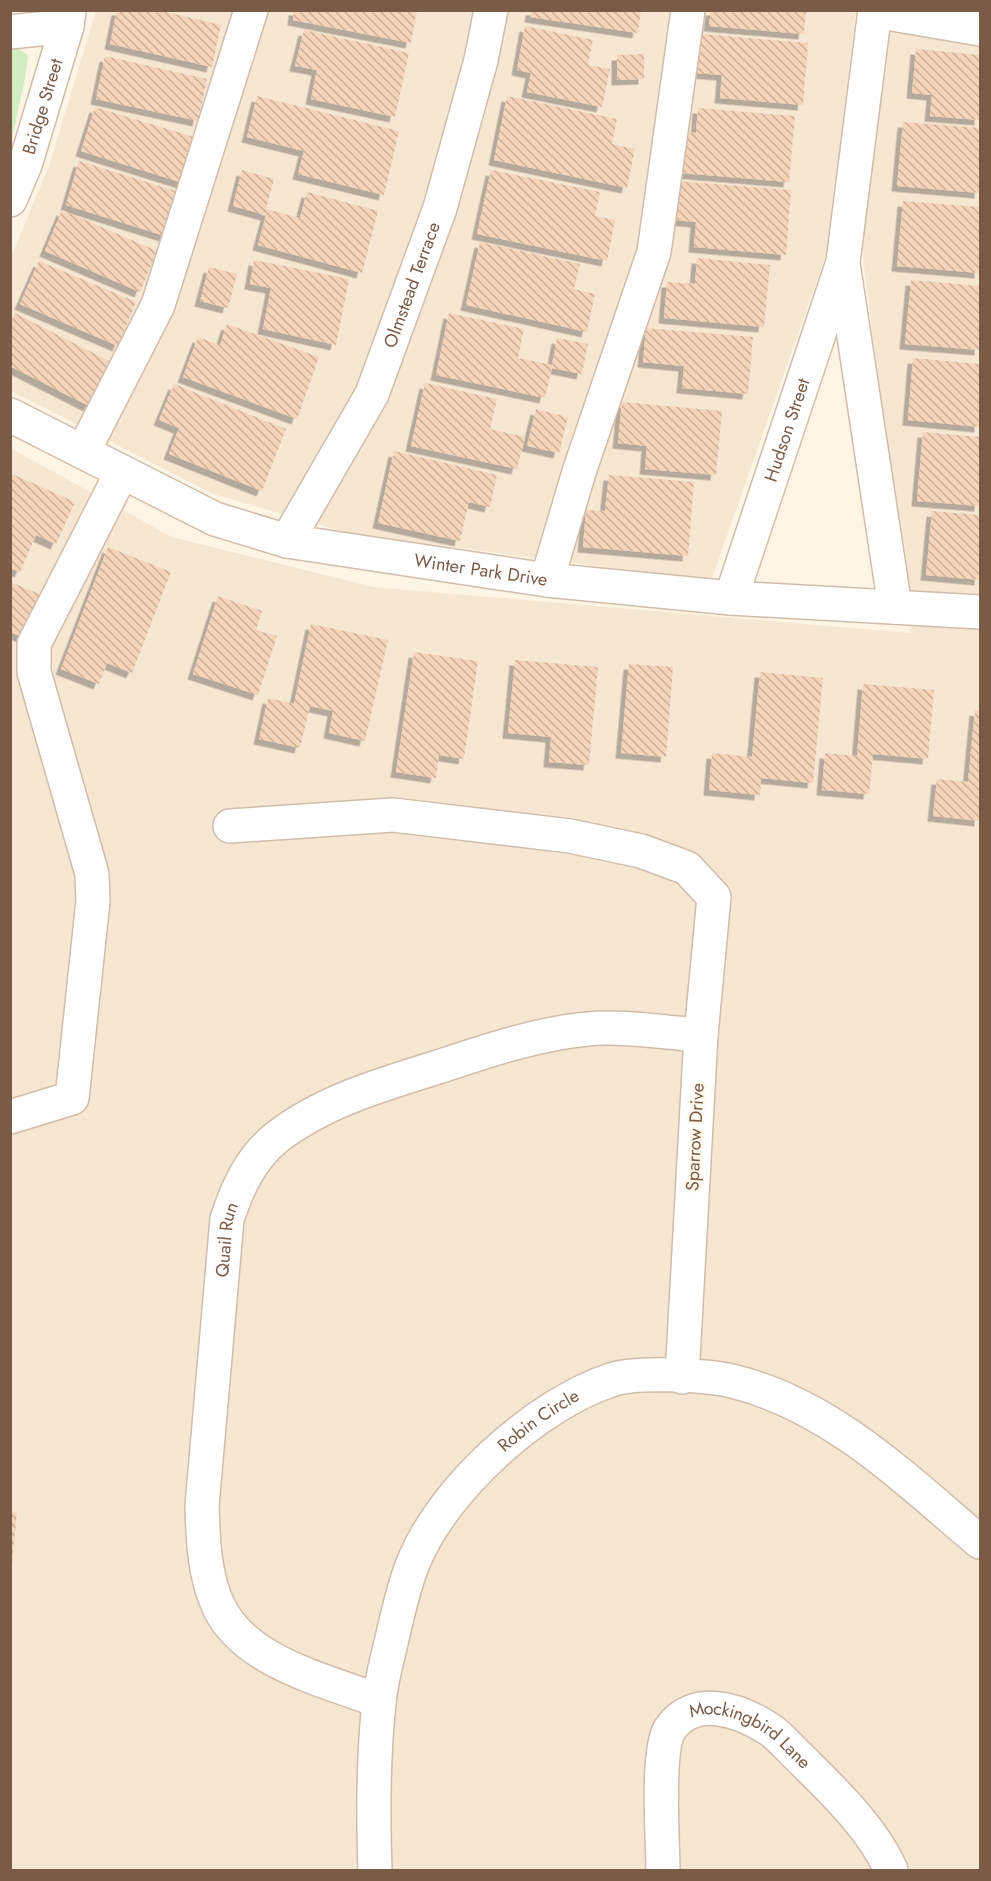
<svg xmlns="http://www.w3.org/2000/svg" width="991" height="1881" font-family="Jost,sans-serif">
<defs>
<pattern id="building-back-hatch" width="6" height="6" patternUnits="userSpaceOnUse" patternTransform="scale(1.5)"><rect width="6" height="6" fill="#f6d4ba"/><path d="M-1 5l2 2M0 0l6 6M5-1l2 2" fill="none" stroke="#ccaf99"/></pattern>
<filter id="shadow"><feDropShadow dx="-5.5" dy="5.5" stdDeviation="0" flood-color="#0004"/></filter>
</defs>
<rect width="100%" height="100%" fill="#fef5e4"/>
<g fill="#f6e7d2">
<path d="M96,11H856L828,249L711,581L348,533L213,494L11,391V257L49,166Z"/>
<path d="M889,11H980V1870H11L10,448L172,537L373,587L910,633L860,235Z"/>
</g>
<path fill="#d1edc1" d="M10,44L28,55L25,79L11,143Z"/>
<g fill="url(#building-back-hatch)" filter="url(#shadow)">
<path d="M117,10H158L221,25L212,67L110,44Z"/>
<path d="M294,10H417L411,43L293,20Z"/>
<path d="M531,10H641L638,33L530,17Z"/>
<path d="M711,10H806L804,34L709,26Z"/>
<path d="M525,26L593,40L588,65L610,69L602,107L527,92L531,73L517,70Z"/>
<path d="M304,30L409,53L395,117L311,99L317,70L295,66Z"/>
<path d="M701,34L808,43L803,105L720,98L722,75L697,73Z"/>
<path d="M916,49L980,55V120L930,116L932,95L912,93Z"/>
<path d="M644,54V79L617,80V55Z"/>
<path d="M105,56L207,79L198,121L96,99Z"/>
<path d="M257,96L399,131L384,195L298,174L304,151L247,137Z"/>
<path d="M507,96L617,119L612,144L635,149L627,188L494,160Z"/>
<path d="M95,107L197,138L183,183L81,151Z"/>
<path d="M698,108L795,116L789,182L668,172L672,131L696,133Z"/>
<path d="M903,122L980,128V193L897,186Z"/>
<path d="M79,161L179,192L165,236L66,205Z"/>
<path d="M242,170L274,179L266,209L300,218L307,192L378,211L362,273L258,245L266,215L233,206Z"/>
<path d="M491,170L600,192L595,216L615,220L607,261L477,234Z"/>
<path d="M677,181L791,190L786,255L694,247L696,222L674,220Z"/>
<path d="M903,201L980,207V273L897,266Z"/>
<path d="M62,210L157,251L140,292L45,251Z"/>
<path d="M480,242L580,264L574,289L595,294L587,332L466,305Z"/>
<path d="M697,258L770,265L764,327L664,318L667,282L695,284Z"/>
<path d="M254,260L349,279L336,345L263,329L271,288L250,284Z"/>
<path d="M39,261L136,302L118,346L20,304Z"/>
<path d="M209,267L237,274L228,308L200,301Z"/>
<path d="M911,280L980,286V350L905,344Z"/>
<path d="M15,313L111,362L89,406L10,366V323Z"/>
<path d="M449,313L524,329L518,358L552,365L557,338L588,344L582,374L552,368L545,398L436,375Z"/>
<path d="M227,324L319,357L297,419L183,377L198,337L220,345Z"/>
<path d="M646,328L753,337L748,394L682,388L684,366L643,362Z"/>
<path d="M913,358L980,364V427L908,420Z"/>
<path d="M425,383L497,399L490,429L525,437L517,469L411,446Z"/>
<path d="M174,384L286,429L262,491L169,454L179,428L159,420Z"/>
<path d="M622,402L722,411L716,475L645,469L647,446L618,443Z"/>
<path d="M536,409L568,417L559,453L527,446Z"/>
<path d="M923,432L980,437V506L917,501Z"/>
<path d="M394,451L497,475L490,507L469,502L460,541L378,523Z"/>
<path d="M10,473L75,502L56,544L36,535L20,572L10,568Z"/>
<path d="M609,475L694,482L688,556L583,547L586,510L605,511Z"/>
<path d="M932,511L980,515V580L926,575Z"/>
<path d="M108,547L171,572L132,673L107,663L99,684L61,669Z"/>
<path d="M10,582L42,595L23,637L10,632Z"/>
<path d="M218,596L262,611L256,630L277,636L258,695L193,674Z"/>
<path d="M311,624L388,640L365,741L329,733L333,711L310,706L300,748L259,739L268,698L294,704Z"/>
<path d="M414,652L478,661L464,759L439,755L436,778L396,772Z"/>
<path d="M515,660L598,667L589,765L549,762L551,737L508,733Z"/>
<path d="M629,664L673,667L666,757L621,753Z"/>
<path d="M760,672L823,678L813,783L761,778L760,795L709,790L712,753L752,757Z"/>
<path d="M863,684L934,690L928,759L873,754L869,794L822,790L825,753L857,756Z"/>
<path d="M975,710L980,711V821L933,816L937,779L968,782Z"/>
<path d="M10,1511L17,1512L12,1564H10Z"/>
</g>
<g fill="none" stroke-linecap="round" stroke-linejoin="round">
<g stroke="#d1bda9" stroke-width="36">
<g id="minor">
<path d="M875,11L980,29"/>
<path d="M10,32L67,26"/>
<path id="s1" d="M10,200L25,165L67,26L69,10"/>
<path d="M844,270L895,607"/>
<path id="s2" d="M10,415L215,519L287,541L547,580L731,598L980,612"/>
<path d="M83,452L158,305L251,10"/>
<path id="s3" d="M287,541L372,394L440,208L481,60L491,10"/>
<path d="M547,580L579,472L654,252L688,10"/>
<path id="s4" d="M731,598L843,262L875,10"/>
<path d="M230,826L393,815L570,836L641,851L687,868L714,897L701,1035L682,1377"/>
<path d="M10,1117L72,1098L93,901L92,874L34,672V644L122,472"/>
<path id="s5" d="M379,1701C325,1680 243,1662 218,1605C204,1575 203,1538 202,1506L227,1219C237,1189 250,1159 276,1138C321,1102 383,1084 438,1067C486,1051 536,1034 587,1029C619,1025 668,1033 701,1035"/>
<path id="s6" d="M375,1870C373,1815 373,1759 379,1703C381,1680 388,1657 393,1634C399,1610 404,1584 414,1561C444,1488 536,1405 611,1380C636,1371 706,1375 732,1381C831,1405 905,1479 980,1542"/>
<path id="s7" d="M663,1870C663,1841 656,1751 670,1729C694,1694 740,1710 769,1729C780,1736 789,1748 799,1757C832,1790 872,1827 891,1870"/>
</g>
</g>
<use href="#minor" stroke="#fff" stroke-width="33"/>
</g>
<g text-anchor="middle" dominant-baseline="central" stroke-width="5" stroke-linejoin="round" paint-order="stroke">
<g font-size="18" fill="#795b47" stroke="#fff9ec">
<text stroke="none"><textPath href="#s1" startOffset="99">Bridge Street</textPath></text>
<text stroke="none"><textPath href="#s3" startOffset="286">Olmstead Terrace</textPath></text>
<text stroke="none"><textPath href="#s4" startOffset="177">Hudson Street</textPath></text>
<text stroke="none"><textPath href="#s2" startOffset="501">Winter Park Drive</textPath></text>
<text transform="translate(695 1137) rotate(-87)">Sparrow Drive</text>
<text stroke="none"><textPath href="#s5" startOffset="561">Quail Run</textPath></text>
<text stroke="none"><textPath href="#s6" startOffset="504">Robin Circle</textPath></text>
<text stroke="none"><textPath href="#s7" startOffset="237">Mockingbird Lane</textPath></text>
</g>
</g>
<rect width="991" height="1881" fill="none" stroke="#795b47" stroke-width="24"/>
</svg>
